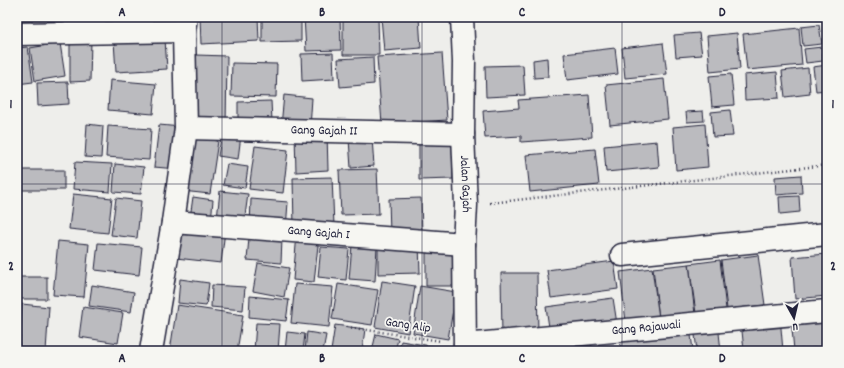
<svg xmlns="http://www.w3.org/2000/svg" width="844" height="368" font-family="Dekko,sans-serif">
<rect width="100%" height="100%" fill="#eeeeeb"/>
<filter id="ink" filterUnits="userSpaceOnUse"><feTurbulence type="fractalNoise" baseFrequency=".025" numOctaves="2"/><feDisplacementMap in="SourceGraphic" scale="8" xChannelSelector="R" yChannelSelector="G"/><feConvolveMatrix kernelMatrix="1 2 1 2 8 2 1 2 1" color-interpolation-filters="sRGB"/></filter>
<g filter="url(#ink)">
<g fill="#bbbbbf" stroke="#22223b">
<path d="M17,17H73V23L17,27Z"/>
<path d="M109,17H161V20L109,24Z"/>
<path d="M200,17H258L259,41L201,44Z"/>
<path d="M262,17H301V41L262,42Z"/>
<path d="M304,17H340L341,50L306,51Z"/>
<path d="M343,17H378L379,55H343Z"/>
<path d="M381,17H419L421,48L384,51Z"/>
<path d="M827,19V47L824,20Z"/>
<path d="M819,25L822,44L803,46L801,27Z"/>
<path d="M799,28L802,65L747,70L743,34Z"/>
<path d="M699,33L702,55L676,57L674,35Z"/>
<path d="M737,33L740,69L710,72L707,36Z"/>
<path d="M70,39L91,40L90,81L70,82Z"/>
<path d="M165,39L167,69L116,72L114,41Z"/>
<path d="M60,43L65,76L35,81L30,48Z"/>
<path d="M663,43L667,74L625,78L622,48Z"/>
<path d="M28,47L33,82L17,84V48Z"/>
<path d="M822,47L823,61L806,63L804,49Z"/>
<path d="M615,48L618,74L567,80L564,54Z"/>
<path d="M333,53L334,79L302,81L301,54Z"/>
<path d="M442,53L447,120L382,124L377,57Z"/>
<path d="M196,55L227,56L226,127H195Z"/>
<path d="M373,57L374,84L340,87L338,59Z"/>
<path d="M547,58L548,77L534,78L533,60Z"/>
<path d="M232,63L277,64L276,97L231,96Z"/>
<path d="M523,65L525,95L486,97L485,66Z"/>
<path d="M827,65V90L816,91L813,67Z"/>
<path d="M808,68L810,94L785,97L782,71Z"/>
<path d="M777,72L779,98L745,100L744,75Z"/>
<path d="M731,74L734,105L712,107L709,76Z"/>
<path d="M664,79L668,119L610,125L606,85Z"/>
<path d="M110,80L156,84L153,114L108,110Z"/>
<path d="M68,82L69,104L38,106L37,83Z"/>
<path d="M284,95L312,98L310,128L281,126Z"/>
<path d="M589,95L592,137L521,142V136L485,138L483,111L519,108L518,100Z"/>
<path d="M271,101L272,121L238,122V102Z"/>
<path d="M730,110L733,136L713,137L711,112Z"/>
<path d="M703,111L704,121L687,122L686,112Z"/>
<path d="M87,124L103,126L101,158L85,157Z"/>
<path d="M705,124L708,167L676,170L673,127Z"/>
<path d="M159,125L181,127L177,169L154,167Z"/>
<path d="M108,126L151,129L149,160L106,157Z"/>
<path d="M222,132L241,135L238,159L218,156Z"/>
<path d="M327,133L328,170L296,172L295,134Z"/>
<path d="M191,137L218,141L210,194L182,191Z"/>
<path d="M372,138L374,166L351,168L349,139Z"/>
<path d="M657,141L659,167L606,172L604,146Z"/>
<path d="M419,144H452L453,179L419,180Z"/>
<path d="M255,146L288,150L283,193L249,189Z"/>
<path d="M595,149L599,185L530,192L526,155Z"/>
<path d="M75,162L112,164L110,192L73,189Z"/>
<path d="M115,164L144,167L141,194L113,192Z"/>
<path d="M227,164L248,167L245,188L223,185Z"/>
<path d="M377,169L379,214L341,215L339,170Z"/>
<rect x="17" y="170" width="47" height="20"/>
<path d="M801,175L802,193L776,195L775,177Z"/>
<path d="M332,177L334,226L294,227L293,178Z"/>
<path d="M220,191L248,194L244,223L217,219Z"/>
<path d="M73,194L112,198L108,233L69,229Z"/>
<path d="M799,196L800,212L780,214L779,197Z"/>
<path d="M193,197L213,200L211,221L190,218Z"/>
<path d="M116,198L141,201L137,238L111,235Z"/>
<path d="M421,198L422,233L390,234L389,199Z"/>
<path d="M251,199L288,202L286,229L250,227Z"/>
<path d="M180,227L225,231L221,263L176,258Z"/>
<path d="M297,234L319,236L314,282L293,280Z"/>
<path d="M249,238L282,239L281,263L247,260Z"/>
<path d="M58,241L89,244L84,297L53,295Z"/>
<path d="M98,243L142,247L139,275L95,270Z"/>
<path d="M419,244L420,273L378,274V245Z"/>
<path d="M352,245L377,247L375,281L349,279Z"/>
<path d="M321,247L349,249L346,280L318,277Z"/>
<path d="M459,250V286H426V251Z"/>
<path d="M827,254V296L795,299L792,257Z"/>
<path d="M758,255L765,305L727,309L721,260Z"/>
<path d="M720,260L726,309L696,313L689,264Z"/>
<path d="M614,261L618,289L551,298L547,270Z"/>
<path d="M258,263L289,268L284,297L253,291Z"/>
<path d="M689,264L695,314L659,318L653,268Z"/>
<path d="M652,268L659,318L626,322L620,272Z"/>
<path d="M501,273H537L538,336L502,337Z"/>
<rect x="17" y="277" width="30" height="22"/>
<path d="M180,279L209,283L206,306L178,303Z"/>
<path d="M382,281L415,286L408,333L375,327Z"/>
<path d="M295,284L333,287L329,327L291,323Z"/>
<path d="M338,284L378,290L372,325L332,319Z"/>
<path d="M92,285L134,292L131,312L89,306Z"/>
<path d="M212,285L245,287L243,310L211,307Z"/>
<path d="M420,286L456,292L448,339L413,333Z"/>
<path d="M250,296L289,300L286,321L249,317Z"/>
<path d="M613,298L617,324L550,334L546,307Z"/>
<path d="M17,304L20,305L17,336Z"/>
<path d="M22,304L49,307L46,351H19Z"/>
<path d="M177,305L243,315L237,351H170Z"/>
<path d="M83,307L123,313L118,343L79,337Z"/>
<path d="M827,316V347L794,350L791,319Z"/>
<path d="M780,317L783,351H744L741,321Z"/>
<path d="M256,323L280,324L278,351H254Z"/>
<path d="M718,324L721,351H697L694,327Z"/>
<path d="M335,325L365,329L362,351H331Z"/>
<path d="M690,328L693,350L621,351L620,336Z"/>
<path d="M287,332L305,334L303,351H285Z"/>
<path d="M307,332L326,335L323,351H305Z"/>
<path d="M376,334L398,339L395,351H372Z"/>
<path d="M591,337L592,351H549L548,340Z"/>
<path d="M401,341L443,348V351H399Z"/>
</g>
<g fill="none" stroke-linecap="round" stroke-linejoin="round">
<g stroke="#22223b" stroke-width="25">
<g id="street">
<path id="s1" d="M462,17L464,62L463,134L466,205L464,244L465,351"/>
<path d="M17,34L184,31"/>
<path id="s2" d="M186,128L463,134"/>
<path id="s3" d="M173,222L464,244"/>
<path d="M622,255L827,234"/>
<path id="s4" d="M465,345L827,311"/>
<path d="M151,351L173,222L186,128L184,31L186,17"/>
</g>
</g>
<g stroke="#22223b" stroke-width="2.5" stroke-dasharray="1 3" stroke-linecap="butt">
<path d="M490,203L827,165"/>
<path d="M347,327L441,341"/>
</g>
<use href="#street" stroke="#f6f6f2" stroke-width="22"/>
</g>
</g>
<path fill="none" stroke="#22223b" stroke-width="1" stroke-opacity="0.55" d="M222,17V351M422,17V351M622,17V351M17,184H827"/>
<g text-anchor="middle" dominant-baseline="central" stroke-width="3.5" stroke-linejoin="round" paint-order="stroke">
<g font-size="13" fill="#22223b" stroke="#f6f6f2">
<text stroke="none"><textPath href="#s2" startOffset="138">Gang Gajah II</textPath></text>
<text stroke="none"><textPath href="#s1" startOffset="167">Jalan Gajah</textPath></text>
<text stroke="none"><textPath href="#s3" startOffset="146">Gang Gajah I</textPath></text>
<text transform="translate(408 326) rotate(9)">Gang Alip</text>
<text stroke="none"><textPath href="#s4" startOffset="182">Gang Rajawali</textPath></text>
</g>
</g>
<rect width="844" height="368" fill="none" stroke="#f6f6f2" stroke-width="44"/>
<g transform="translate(794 318) rotate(172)" stroke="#f6f6f2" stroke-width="3" paint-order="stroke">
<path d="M0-3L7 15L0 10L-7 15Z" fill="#22223b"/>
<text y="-6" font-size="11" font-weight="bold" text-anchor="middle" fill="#22223b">U</text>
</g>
<rect x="22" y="22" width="800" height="324" fill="none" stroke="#22223b" stroke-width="1.5"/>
<g font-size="13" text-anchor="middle" font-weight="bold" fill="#22223b">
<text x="122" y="16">A</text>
<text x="322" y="16">B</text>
<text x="522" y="16">C</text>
<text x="722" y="16">D</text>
<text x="11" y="108">1</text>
<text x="833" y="108">1</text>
<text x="11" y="270">2</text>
<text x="833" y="270">2</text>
<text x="122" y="362">A</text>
<text x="322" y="362">B</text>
<text x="522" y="362">C</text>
<text x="722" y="362">D</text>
</g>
</svg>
